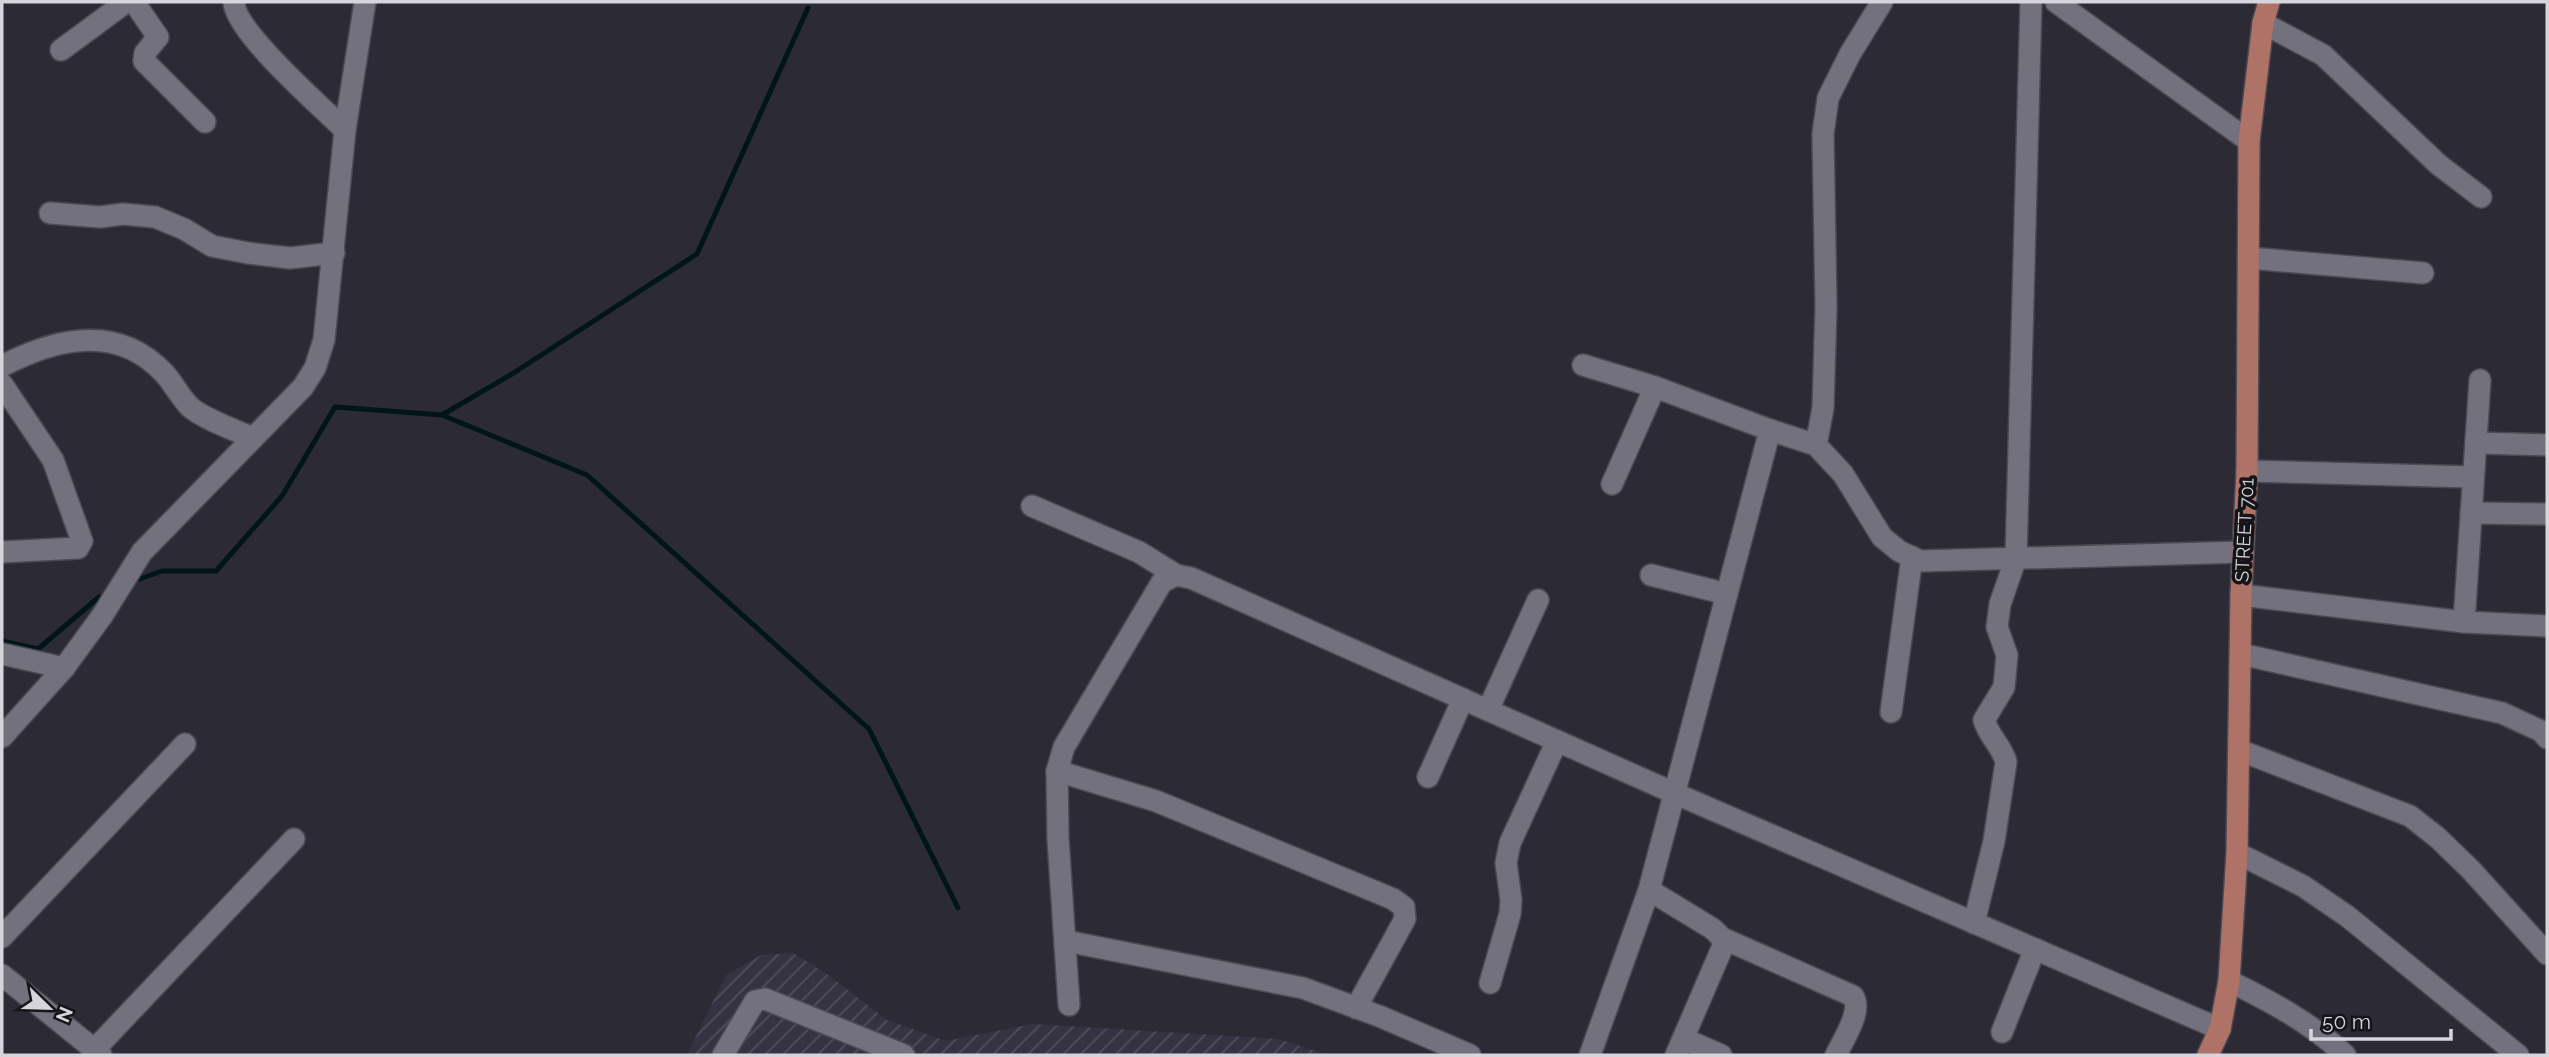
<svg xmlns="http://www.w3.org/2000/svg" width="2549" height="1057" font-family="Raleway,sans-serif">
<defs>
<pattern id="industrial-furrows" width="10" height="10" patternUnits="userSpaceOnUse" patternTransform="scale(1.75)"><rect width="10" height="10" fill="#353242"/><path d="M-1 1l2-2M0 10L10 0M9 11l2-2" fill="none" stroke="#524f5d"/></pattern>
</defs>
<rect width="100%" height="100%" fill="#2c2b35"/>
<path fill="url(#industrial-furrows)" d="M793,953L827,974L887,1020L946,1041L1032,1024L1279,1039L1328,1055H687L726,975L761,955Z"/>
<g fill="none" stroke-linecap="round" stroke-linejoin="round">
<g stroke="#001518" stroke-width="5">
<path d="M442,415L512,374L697,254L808,8"/>
<path d="M140,579L162,571H216L282,496L335,407L442,415L587,475L869,729L958,908"/>
<path d="M2,641L38,649L99,597"/>
</g>
<g stroke="#4b4952" stroke-width="24">
<g id="minor">
<path d="M134,2L158,37L145,53L144,61L205,122"/>
<path d="M234,2C234,31 322,107 345,130"/>
<path d="M2056,2L2249,141"/>
<path d="M2263,23L2323,55L2439,165L2481,197"/>
<path d="M61,50L126,2"/>
<path d="M50,213L100,217L123,214L155,217L184,229L212,246L248,253L290,258L334,253"/>
<path d="M2249,258L2423,273"/>
<path d="M1583,365L1655,387L1770,430L1816,445L1843,474L1882,537L1899,551L1920,561L2243,552"/>
<path d="M2,366C56,338 117,323 164,373C174,384 180,397 190,407C202,418 237,431 253,438"/>
<path d="M2,384L53,460L82,541L78,548L2,552"/>
<path d="M2476,443L2547,445"/>
<path d="M1816,445L1823,408L1826,307L1823,134L1828,98L1850,54L1882,2"/>
<path d="M2247,471L2473,477"/>
<path d="M1612,484L1655,387"/>
<path d="M1032,506L1139,552L1176,575"/>
<path d="M2471,513L2547,514"/>
<path d="M1651,575L1727,594"/>
<path d="M2241,595L2464,622L2547,626"/>
<path d="M2464,622L2480,380"/>
<path d="M2,654L64,668"/>
<path d="M2241,654L2502,713L2541,731L2547,738"/>
<path d="M1488,710L1538,600"/>
<path d="M1891,712L1912,557"/>
<path d="M2,737L64,668L102,616L142,552L303,387L315,368L324,340L345,130L365,2"/>
<path d="M2239,750L2410,816L2438,838L2471,870L2547,954"/>
<path d="M1057,771L1156,801L1393,899L1404,907L1405,919L1356,1008"/>
<path d="M1428,777L1463,699"/>
<path d="M2237,853L2303,886L2347,916L2518,1055"/>
<path d="M1649,890L1713,929L1722,938L1853,996C1863,1011 1843,1040 1836,1055"/>
<path d="M1974,923L1994,841L2006,762C2002,746 1989,737 1984,720L2004,687L2007,655L1997,627L2000,604L2016,558L2031,2"/>
<path d="M2,937L185,744"/>
<path d="M1066,941L1303,988L1379,1016L1470,1055"/>
<path d="M2,975L101,1055"/>
<path d="M2229,981C2272,1002 2311,1023 2345,1055"/>
<path d="M1490,983L1510,914L1511,900L1506,863L1510,843L1557,741"/>
<path d="M1069,1005L1058,839L1057,771L1064,747L1162,582L1176,575L1191,578L1674,793L2220,1029"/>
<path d="M2002,1032L2035,949"/>
<path d="M1684,1039L1721,1055"/>
<path d="M94,1050L294,839"/>
<path d="M723,1055L755,1001L765,999L904,1055"/>
<path d="M1590,1055L1649,890L1770,430"/>
<path d="M1676,1055L1723,946L1722,938"/>
</g>
</g>
<g stroke="#4b4952" stroke-width="24">
<path id="major" d="M2208,1055L2220,1029L2229,981L2237,853L2241,595L2247,471L2249,141L2263,23L2269,2"/>
</g>
<use href="#minor" stroke="#73717d" stroke-width="21"/>
<use href="#major" stroke="#ae7267" stroke-width="21"/>
</g>
<g text-anchor="middle" dominant-baseline="central" stroke-width="7" stroke-linejoin="round" paint-order="stroke">
<g font-size="19" fill="#d6d5dc" stroke="#151419">
<text transform="translate(2244 530) rotate(-87)">STREET 701</text>
</g>
</g>
<rect width="2549" height="1057" fill="none" stroke="#d6d5dc" stroke-width="7"/>
<g transform="translate(49 1008) rotate(113)" stroke="#151419" stroke-width="5" paint-order="stroke">
<path d="M0-5L12 26L0 18L-12 26Z" fill="#d6d5dc"/>
<text y="-10" font-size="19" font-weight="bold" text-anchor="middle" fill="#d6d5dc">N</text>
</g>
<path d="M2311 1029v10h140v-10" fill="none" stroke="#d6d5dc" stroke-width="3.5"/>
<text x="2322" y="1029" font-size="21" fill="#d6d5dc" stroke="#151419" stroke-width="5" paint-order="stroke">50 m</text>
</svg>
